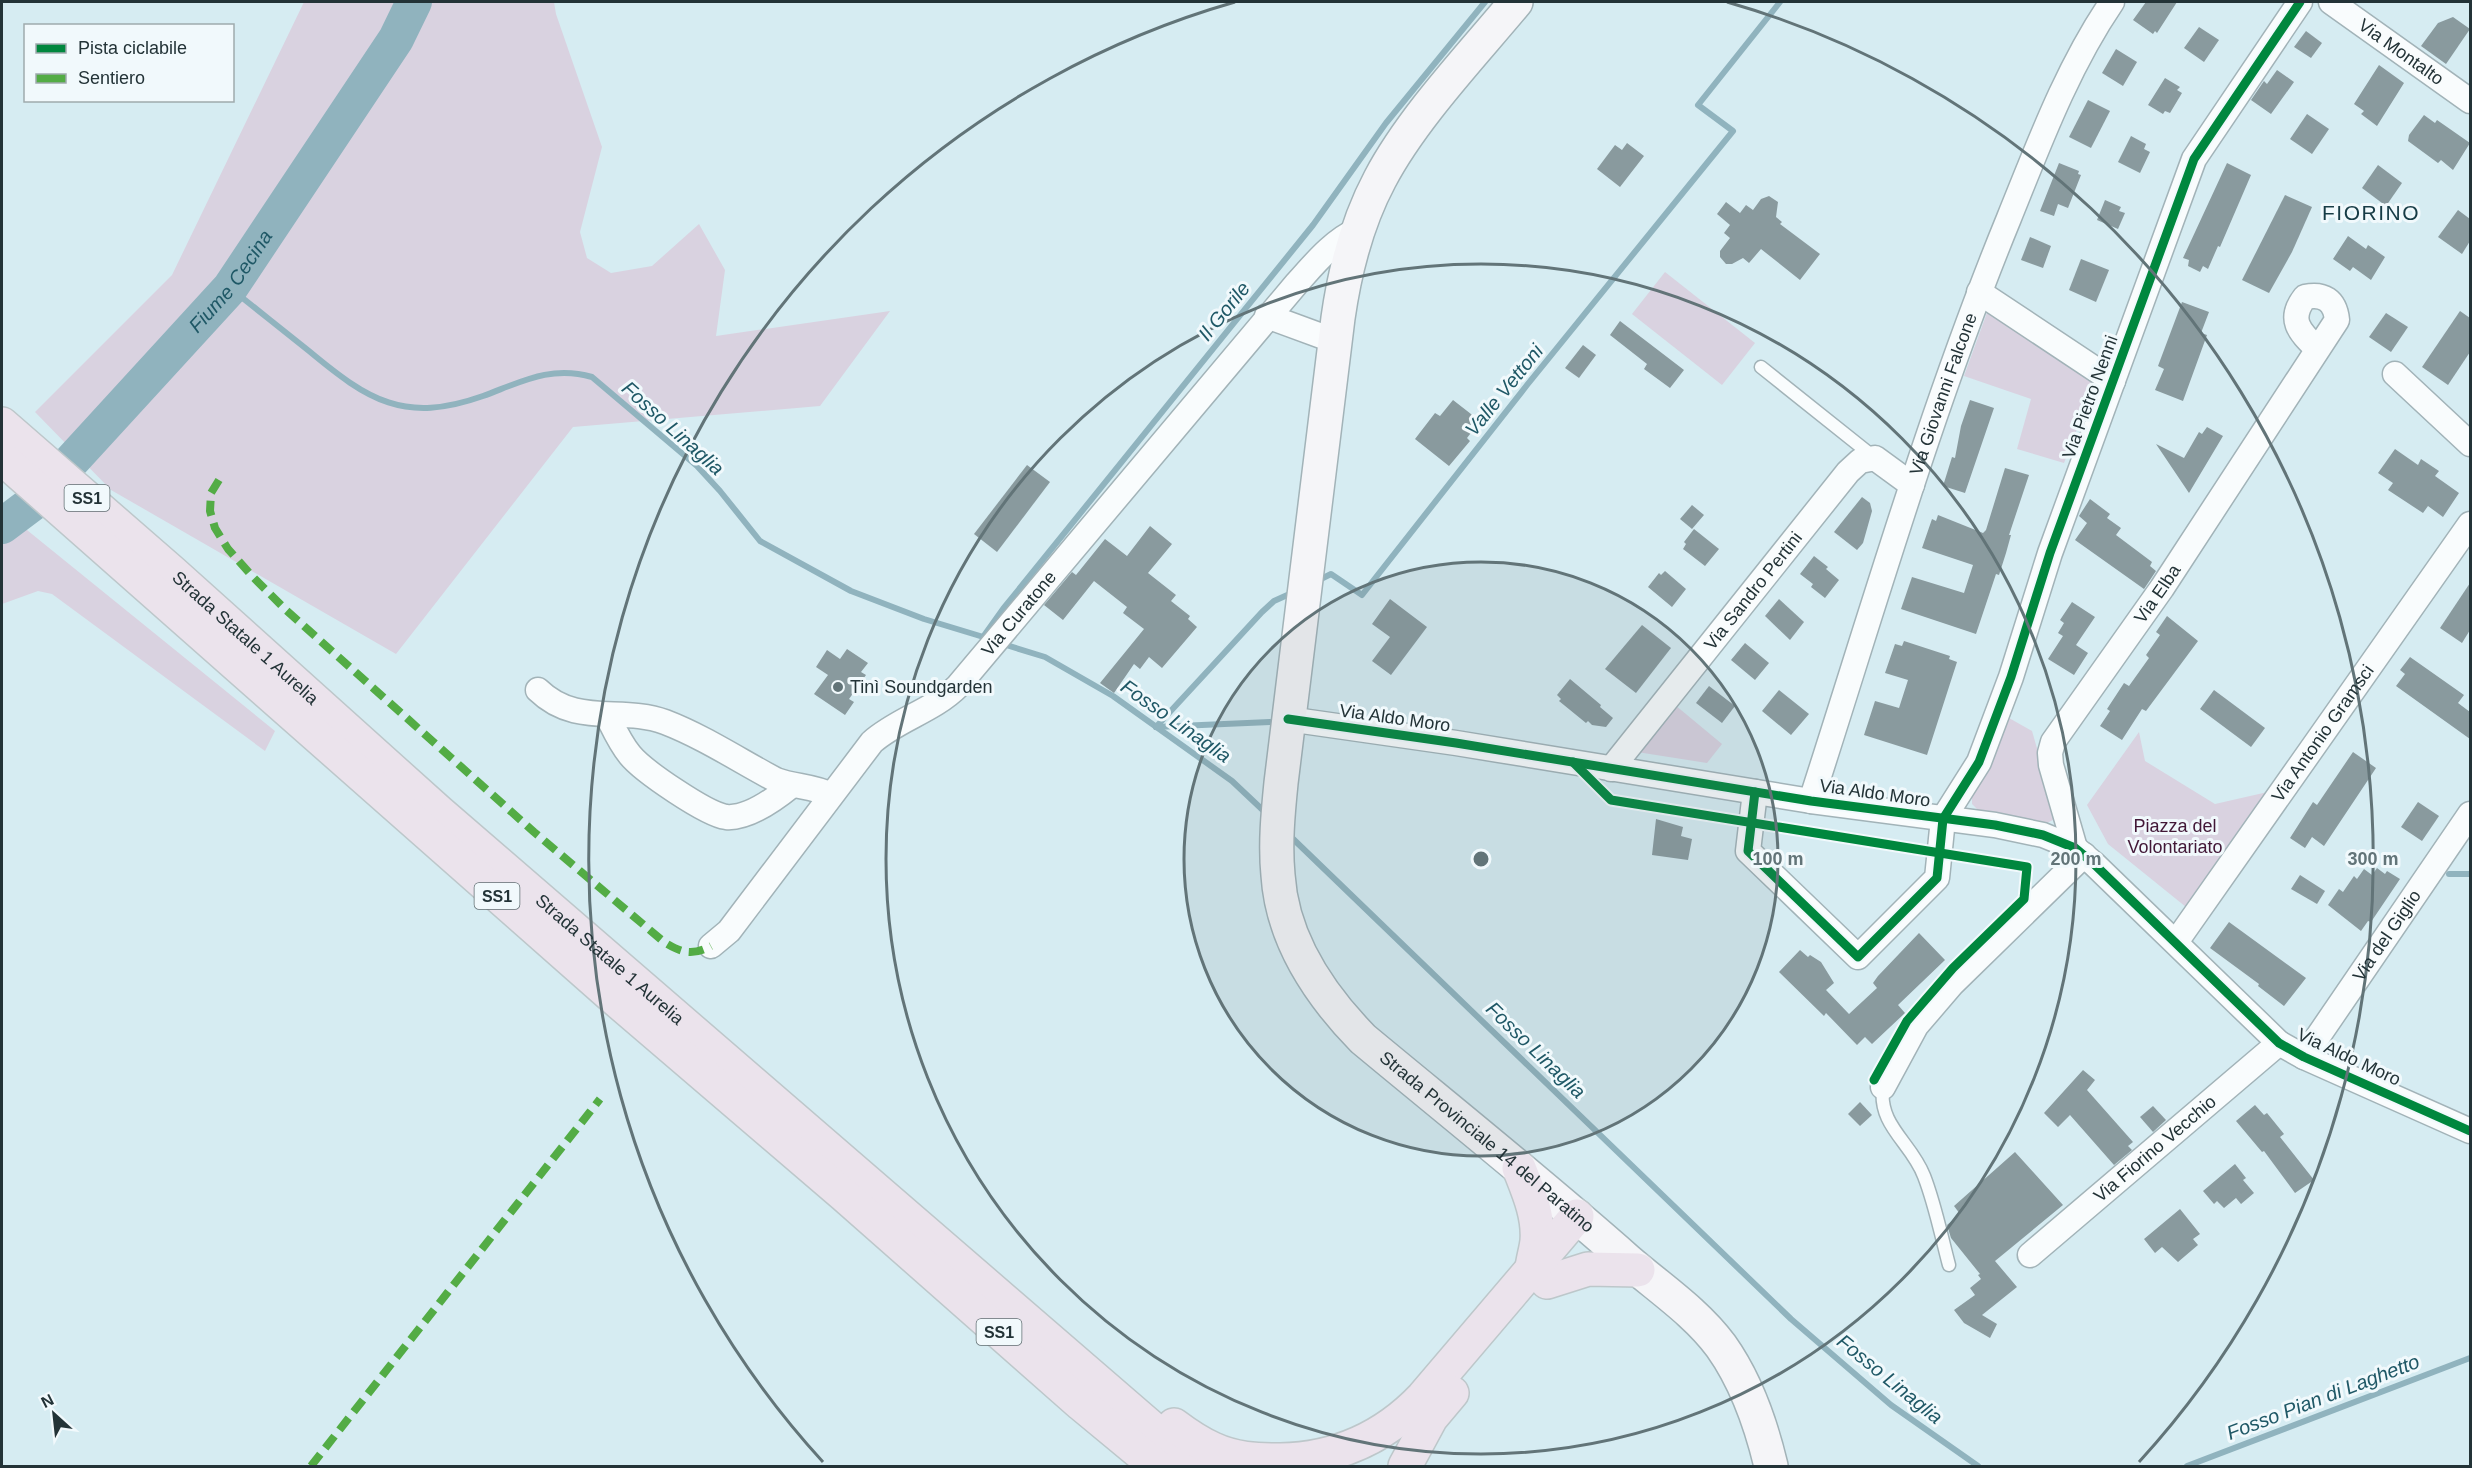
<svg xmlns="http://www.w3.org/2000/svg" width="2472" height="1468" font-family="Arial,sans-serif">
<rect width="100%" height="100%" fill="#d6ecf2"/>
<g fill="#d9d2e0">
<path d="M304,2H554L556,14L602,147L580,232L587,258L611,273L652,266L699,224L725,270L716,336L890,311L820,406L573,427L396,654L111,490L35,412L172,275Z"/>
<path d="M1665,272L1755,343L1722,385L1632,314Z"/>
<path d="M1988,310L2094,384L2064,463L2017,449L2031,399L1964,376Z"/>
<path d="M22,526L275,731L265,751L52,594L38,591L2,604V544Z"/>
<path d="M1675,705L1722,744L1707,763L1637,752Z"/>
<path d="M2009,718L2032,731L2056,814L2055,819L2047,823L1978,810L1972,804V797Z"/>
<path d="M2139,732L2145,761L2215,804L2272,791L2186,907L2108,844L2087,805Z"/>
</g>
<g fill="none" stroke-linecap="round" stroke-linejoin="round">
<g stroke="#90b3be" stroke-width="6">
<path d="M230,288C256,309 283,330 309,351C368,400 404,424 483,396C521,382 551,365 592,377L697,466L720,491L760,541L851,591L924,619L990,639"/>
<path d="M1317,581L1331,574L1362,595L1527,385L1733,131L1698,105L1780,2"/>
<path d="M983,637L1003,609L1313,225L1386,123L1485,2"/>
<path d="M1003,644L1045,657L1113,696L1232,781L1267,814"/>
<path d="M1156,727L1262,612L1274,601L1294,592"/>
<path d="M1156,727L1270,722"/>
<path d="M1289,835L1791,1319L1891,1405L1978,1466"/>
<path d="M2449,874H2470"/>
<path d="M2187,1466L2470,1358"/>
</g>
<path stroke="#90b3be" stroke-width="36" id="s1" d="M2,526L34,502L230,288L396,39L414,2"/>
</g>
<g fill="#899a9e">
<path d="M2146,2H2177L2157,33L2155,31L2153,34L2133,20Z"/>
<path d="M2453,17L2470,29L2446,64L2421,46L2438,23Z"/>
<path d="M2199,27L2219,40L2204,62L2184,48Z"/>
<path d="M2306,31L2322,43L2311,58L2294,47Z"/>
<path d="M2116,49L2137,62L2123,86L2102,73Z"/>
<path d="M2379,65L2404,83L2377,126L2361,114L2364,111L2354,104Z"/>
<path d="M2277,70L2294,82L2271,114L2251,100L2264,81L2267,84Z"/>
<path d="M2165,78L2180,87L2177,90L2182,93L2170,113L2165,111L2163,114L2148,105Z"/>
<path d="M2088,100L2110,111L2091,148L2069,137Z"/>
<path d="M2307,114L2329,129L2312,154L2290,139Z"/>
<path d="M2424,115L2435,123L2437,120L2470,143L2453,170L2441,160L2438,163L2408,141L2409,135Z"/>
<path d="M2131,136L2146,144L2144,149L2150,152L2140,173L2118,162Z"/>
<path d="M1627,143L1644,156L1620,187L1597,169L1615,145L1622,150Z"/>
<path d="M2059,163L2079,171L2078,174L2081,175L2068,208L2058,204L2054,216L2040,211Z"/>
<path d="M2227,163L2251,175L2220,247L2218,246L2208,269L2203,266L2200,272L2188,266L2189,260L2183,258Z"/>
<path d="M2378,165L2402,183L2386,206L2362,188Z"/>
<path d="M2285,195L2312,207L2292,252L2269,293L2242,280Z"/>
<path d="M1769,196L1778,202L1776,217L1782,222L1780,224L1820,254L1800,280L1761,249L1749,263L1743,258L1732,264H1726L1720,257V251L1730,238L1724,233L1730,225L1717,214L1726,202L1740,213L1746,205L1753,210L1761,199Z"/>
<path d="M2105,200L2121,207L2119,211L2125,213L2118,229L2097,220Z"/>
<path d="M2458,210L2470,219V241L2462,254L2438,237Z"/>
<path d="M2348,236L2366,249L2368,245L2385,257L2371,280L2353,267L2350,271L2333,259Z"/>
<path d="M2030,237L2051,246L2043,268L2021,260Z"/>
<path d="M2081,259L2109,270L2096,302L2069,290Z"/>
<path d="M2182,302L2209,312L2201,333L2207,335L2183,401L2155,390L2164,369L2158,366Z"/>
<path d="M2460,311L2470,318V352L2448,385L2422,367Z"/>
<path d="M2386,313L2408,327L2391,352L2369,337Z"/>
<path d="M1620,321L1684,370L1670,388L1644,369L1647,364L1610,335Z"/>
<path d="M1583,345L1596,355L1579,378L1565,368Z"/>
<path d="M1453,400L1480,421L1467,438L1470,441L1449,466L1415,439L1435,413L1440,416Z"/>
<path d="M1970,400L1994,408L1965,493L1943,486L1952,457L1955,458L1961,426Z"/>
<path d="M2207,427L2223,436L2189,493L2156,444L2184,458L2199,432L2202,434Z"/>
<path d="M2395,449L2418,465L2421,459L2439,471L2435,476L2459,493L2443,517L2428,506L2423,513L2388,490L2393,483L2378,473Z"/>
<path d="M1027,465L1050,482L997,552L974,534Z"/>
<path d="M2005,468L2029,475L2009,535H2011L2006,553L1999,575L1996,574L1976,634L1901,609L1912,577L1964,593L1973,565L1922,548L1932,519L1936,521L1938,515L1983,533L1986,530Z"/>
<path d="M1862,497L1870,503L1872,511L1863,543L1857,550L1834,532Z"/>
<path d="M2090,499L2110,514L2107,518L2121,528L2116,535L2152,562L2150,566L2156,571L2144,589L2075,540L2087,523L2079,516Z"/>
<path d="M1692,505L1704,515L1692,529L1680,519Z"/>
<path d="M1150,526L1172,544L1148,573L1176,595L1171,601L1190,616L1188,619L1197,627L1162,668L1149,657L1140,669L1134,664L1114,693L1100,683L1144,629L1123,613L1127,607L1094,581L1063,620L1044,605L1072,572L1076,575L1105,539L1127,556Z"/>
<path d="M1694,529L1719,549L1705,566L1683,549L1686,544L1684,542Z"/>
<path d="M1814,556L1828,567L1826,569L1839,580L1825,598L1811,587L1813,584L1800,574Z"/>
<path d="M1665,571L1686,589L1672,607L1648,587L1659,573L1661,575Z"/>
<path d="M2470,583V630L2462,643L2440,628Z"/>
<path d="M1390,599L1427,627L1391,675L1372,661L1390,637L1372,624Z"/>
<path d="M1779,599L1804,622L1790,640L1765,616Z"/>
<path d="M2072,602L2095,617L2076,645L2088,653L2074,675L2048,659L2063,636L2058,633L2064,623L2060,620Z"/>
<path d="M2167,616L2198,641L2146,711L2142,709L2122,740L2100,726L2110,711L2107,709L2124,683L2129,686L2149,658L2146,655L2160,635L2156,632Z"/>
<path d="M1642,625L1671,648L1636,693L1605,669Z"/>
<path d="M1904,641L1950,656L1949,659L1957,662L1927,755L1864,735L1875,701L1899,708L1908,680L1885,673L1895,644L1902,646Z"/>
<path d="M1745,643L1769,663L1755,680L1731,660Z"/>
<path d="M847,649L868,663L861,672L866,675L849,699L854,702L845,715L814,694L828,675L816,667L827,650L840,659Z"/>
<path d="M2410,657L2464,695L2458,703L2470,712V739L2396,686L2405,674L2400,670Z"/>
<path d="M1570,679L1601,705L1600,707L1613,718L1606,727L1592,725L1588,721L1586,723L1559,701L1561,699L1557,695Z"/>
<path d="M1709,686L1735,706L1722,723L1696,703Z"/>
<path d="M1779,690L1809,714L1791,735L1762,711Z"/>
<path d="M2214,690L2265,728L2251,747L2200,709Z"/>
<path d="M2353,752L2376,768L2324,846L2312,837L2305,848L2290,838L2313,802L2317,805Z"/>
<path d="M2418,802L2439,816L2422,841L2401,827Z"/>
<path d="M1656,819L1683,827L1681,836L1692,839L1688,860L1652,855Z"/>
<path d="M2377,868L2385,874L2387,871L2400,879L2371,922L2368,921L2361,931L2328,905L2339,889L2343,892L2354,876L2357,879L2364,869L2372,875Z"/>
<path d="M2300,875L2325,891L2317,904L2291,889Z"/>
<path d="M2229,922L2306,978L2284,1006L2258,986L2259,984L2210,948Z"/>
<path d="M1919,933L1945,960L1898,1005L1905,1013L1872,1044L1865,1037L1857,1045L1826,1013L1824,1016L1779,972L1800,950L1808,957L1810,955L1821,962L1834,983L1826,990L1849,1014L1877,988L1873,983L1878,976Z"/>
<path d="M2083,1070L2095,1080L2087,1090L2133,1142L2128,1146L2132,1150L2114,1165L2070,1115L2058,1127L2044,1113Z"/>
<path d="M1860,1102L1872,1115L1860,1126L1848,1114Z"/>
<path d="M2255,1105L2264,1115L2267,1113L2284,1134L2280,1137L2314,1180L2295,1193L2264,1151L2262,1152L2236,1121Z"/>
<path d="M2153,1106L2166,1120L2153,1132L2140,1117Z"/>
<path d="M2015,1152L2063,1205L1995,1261L2017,1287L1982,1315L1997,1324L1990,1338L1964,1323L1954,1310L1975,1295L1970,1288L1981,1279L1978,1275L1980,1274L1951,1238L1947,1225L1960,1214L1954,1206Z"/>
<path d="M2235,1164L2246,1178L2243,1180L2254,1193L2241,1204L2236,1198L2224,1208L2217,1201L2214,1204L2203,1191Z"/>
<path d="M2180,1209L2200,1234L2193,1239L2198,1245L2178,1262L2162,1247L2155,1253L2144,1239Z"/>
</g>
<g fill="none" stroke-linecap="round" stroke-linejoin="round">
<g stroke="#a2b3b8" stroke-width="15">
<g id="lane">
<path d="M1761,367L1875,458"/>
<path d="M1883,1087C1878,1126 1911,1142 1924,1176C1935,1204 1941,1235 1949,1265"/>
</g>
</g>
<g stroke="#a2b3b8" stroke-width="27">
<g id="street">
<path id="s2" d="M2331,2L2470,101"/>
<path d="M1979,292L2113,381"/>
<path d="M1267,316L1335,341"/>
<path d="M2395,374L2470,444"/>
<path d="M538,690C576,727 621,706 665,722C704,737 740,761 776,780C794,787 814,786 831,795"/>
<path d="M607,715C614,729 620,743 630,755C643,771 706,814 726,817C748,819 775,799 791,786"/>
<path d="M1288,719L1456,743L1811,801L1995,825L2043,835L2075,848L2093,863L2279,1043L2304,1057L2470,1131"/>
<path id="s3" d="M1611,769L1848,472L1860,461L1875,458L1912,485"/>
<path d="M1755,792L1748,851L1858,957L1937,878L1943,819L1979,762L2011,677L2050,553L2194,159L2300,2"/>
<path id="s4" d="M1811,801C1874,606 1931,408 2009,218C2039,144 2067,68 2112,2"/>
<path id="s5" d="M2075,848L2051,765L2050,753L2053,742L2162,588L2337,320C2335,300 2323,293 2305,297C2287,320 2300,332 2317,349"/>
<path id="s6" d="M2176,942L2470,524"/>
<path id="s7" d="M711,946L729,931L872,742C898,719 933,711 958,686L1297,283C1316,262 1333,241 1359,229"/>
<path id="s8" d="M2304,1057L2470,814"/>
<path d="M1883,1087L1916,1026L1952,984L2084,855"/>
<path id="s9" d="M2030,1255L2279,1043"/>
</g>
</g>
<g stroke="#a2b3b8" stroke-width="36">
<g id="secondary">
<path id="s10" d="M1516,2C1472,55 1412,118 1380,179C1357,222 1345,269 1338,318L1281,783C1278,813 1275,844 1278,875C1282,939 1319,994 1363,1039C1451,1112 1541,1184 1627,1260C1658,1287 1696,1312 1721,1346C1746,1381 1761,1424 1771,1466"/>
</g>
</g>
<g stroke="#bdc7ca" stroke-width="36">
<g id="highway">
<path id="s11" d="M2,424L172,572L439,812L1196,1466"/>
<path d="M2,458L615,999L844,1195L1081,1404L1156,1466"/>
<path d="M1519,1168C1528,1191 1539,1215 1537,1241C1536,1250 1533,1259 1532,1268"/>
<path d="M1547,1282L1588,1269L1638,1270"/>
<path d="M1174,1425C1186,1434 1199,1443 1213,1449C1234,1459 1257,1460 1280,1460C1337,1459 1384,1438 1423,1397L1577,1216"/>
<path d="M1405,1466L1431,1418L1452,1393"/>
</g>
</g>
<use href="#lane" stroke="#f9fcfd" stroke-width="12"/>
<use href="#street" stroke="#f9fcfd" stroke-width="24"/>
<use href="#secondary" stroke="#f5f5f8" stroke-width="33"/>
<use href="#highway" stroke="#ebe3ec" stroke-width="33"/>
<g stroke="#53ac45" stroke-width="8" stroke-dasharray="15 8" stroke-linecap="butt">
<path d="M219,480L211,493L210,511L215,528L228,549L253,577L286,610L534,832L664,942C682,953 692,956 711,946"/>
<path d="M311,1466L600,1099"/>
</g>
<g stroke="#f1f9fc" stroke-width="13">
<g id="cycleway">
<path d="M1288,719L1456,743L1811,801L1995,825L2043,835L2075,848L2093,863L2279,1043L2304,1057L2470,1131"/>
<path d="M1573,762L1611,800L2027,867L2024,899L1953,968L1907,1021L1874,1080"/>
<path d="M1755,792L1748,851L1858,957L1937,878L1943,819L1979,762L2011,677L2050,553L2194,159L2300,2"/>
</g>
</g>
<use href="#cycleway" stroke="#00873e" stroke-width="9"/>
</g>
<circle cx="1481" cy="859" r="297" fill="#627478" fill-opacity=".12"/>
<g fill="none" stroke="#627478" stroke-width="3">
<circle cx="1481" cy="859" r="297"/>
<circle cx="1481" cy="859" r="595"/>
<path d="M823 1462A892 892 0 0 1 1235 2M1727 2A892 892 0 0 1 2139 1462"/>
</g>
<circle fill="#627478" stroke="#f1f9fc" stroke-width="2" cx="838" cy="687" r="6"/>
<g text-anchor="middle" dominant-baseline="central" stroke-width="6" stroke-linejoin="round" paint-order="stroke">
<g fill="#f1f9fc" stroke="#616e72" stroke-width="1.5">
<rect x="64.5" y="485" width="45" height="26" rx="4.5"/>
<rect x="474.5" y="883" width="45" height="26" rx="4.5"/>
<rect x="976.5" y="1319" width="45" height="26" rx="4.5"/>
</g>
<g font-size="16" font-weight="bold" fill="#233337">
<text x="87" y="498">SS1</text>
<text x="497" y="896">SS1</text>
<text x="999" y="1332">SS1</text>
</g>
<g font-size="18" fill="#233337" stroke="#f1f9fc">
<text stroke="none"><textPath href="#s2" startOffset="86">Via Montalto</textPath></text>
<text stroke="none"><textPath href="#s4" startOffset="428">Via Giovanni Falcone</textPath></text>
<text transform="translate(2090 397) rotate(-70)">Via Pietro Nenni</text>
<text stroke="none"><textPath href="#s3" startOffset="228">Via Sandro Pertini</textPath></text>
<text stroke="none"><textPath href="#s5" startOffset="291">Via Elba</textPath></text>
<text stroke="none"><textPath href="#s7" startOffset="458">Via Curatone</textPath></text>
<text stroke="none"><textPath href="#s11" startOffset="324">Strada Statale 1 Aurelia</textPath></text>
<text transform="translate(1395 718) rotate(8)">Via Aldo Moro</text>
<text stroke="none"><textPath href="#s6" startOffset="255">Via Antonio Gramsci</textPath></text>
<text transform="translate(1875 793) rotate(8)">Via Aldo Moro</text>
<text stroke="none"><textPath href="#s8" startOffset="147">Via del Giglio</textPath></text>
<text stroke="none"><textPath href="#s11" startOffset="810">Strada Statale 1 Aurelia</textPath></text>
<text transform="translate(2349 1057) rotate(25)">Via Aldo Moro</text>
<text stroke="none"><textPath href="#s10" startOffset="1280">Strada Provinciale 14 del Paratino</textPath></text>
<text stroke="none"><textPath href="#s9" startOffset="164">Via Fiorino Vecchio</textPath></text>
</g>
<g font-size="18" fill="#233337" stroke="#f1f9fc" text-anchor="start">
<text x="850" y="687">Tinì Soundgarden</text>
</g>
<g font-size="18" fill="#421837" stroke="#f1f9fc">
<text x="2175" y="826">Piazza del<tspan x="2175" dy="21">Volontariato</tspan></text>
</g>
<g font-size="20" font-style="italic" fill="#1f5866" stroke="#f1f9fc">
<text stroke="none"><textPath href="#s1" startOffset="336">Fiume Cecina</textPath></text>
<text transform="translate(1224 311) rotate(-51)">Il Gorile</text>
<text transform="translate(1504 390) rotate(-51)">Valle Vettoni</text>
<text transform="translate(673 428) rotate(42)">Fosso Linaglia</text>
<text transform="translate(1176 721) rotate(35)">Fosso Linaglia</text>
<text transform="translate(1536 1050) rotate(44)">Fosso Linaglia</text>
<text transform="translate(1890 1379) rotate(39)">Fosso Linaglia</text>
<text transform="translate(2323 1397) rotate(-21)">Fosso Pian di Laghetto</text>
</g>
<g font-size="21" letter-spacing="1.5" fill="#173c46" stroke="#f1f9fc">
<text x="2371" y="212">FIORINO</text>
</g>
</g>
<circle cx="1481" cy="859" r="9" fill="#627478" stroke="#f1f9fc" stroke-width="3"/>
<g font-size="18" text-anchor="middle" font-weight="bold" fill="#627478" stroke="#f1f9fc" stroke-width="6" stroke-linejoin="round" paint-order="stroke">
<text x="1778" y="865">100 m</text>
<text x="2076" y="865">200 m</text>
<text x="2373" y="865">300 m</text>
</g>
<rect width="2472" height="1468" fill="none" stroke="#233337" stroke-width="6"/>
<rect x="24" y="24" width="210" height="78" fill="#f1f9fc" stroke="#9faaad" stroke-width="1.5"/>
<rect x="36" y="44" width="30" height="9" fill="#00873e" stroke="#9faaad" stroke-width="1.5"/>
<text x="78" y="54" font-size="18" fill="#233337">Pista ciclabile</text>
<rect x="36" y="74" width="30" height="9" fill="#53ac45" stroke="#9faaad" stroke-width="1.5"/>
<text x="78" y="84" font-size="18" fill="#233337">Sentiero</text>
<g transform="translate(54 1414) rotate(333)" stroke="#f1f9fc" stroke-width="4.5" paint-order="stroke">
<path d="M0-4.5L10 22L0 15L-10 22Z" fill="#233337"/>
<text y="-9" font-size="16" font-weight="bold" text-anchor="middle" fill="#233337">N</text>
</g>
</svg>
